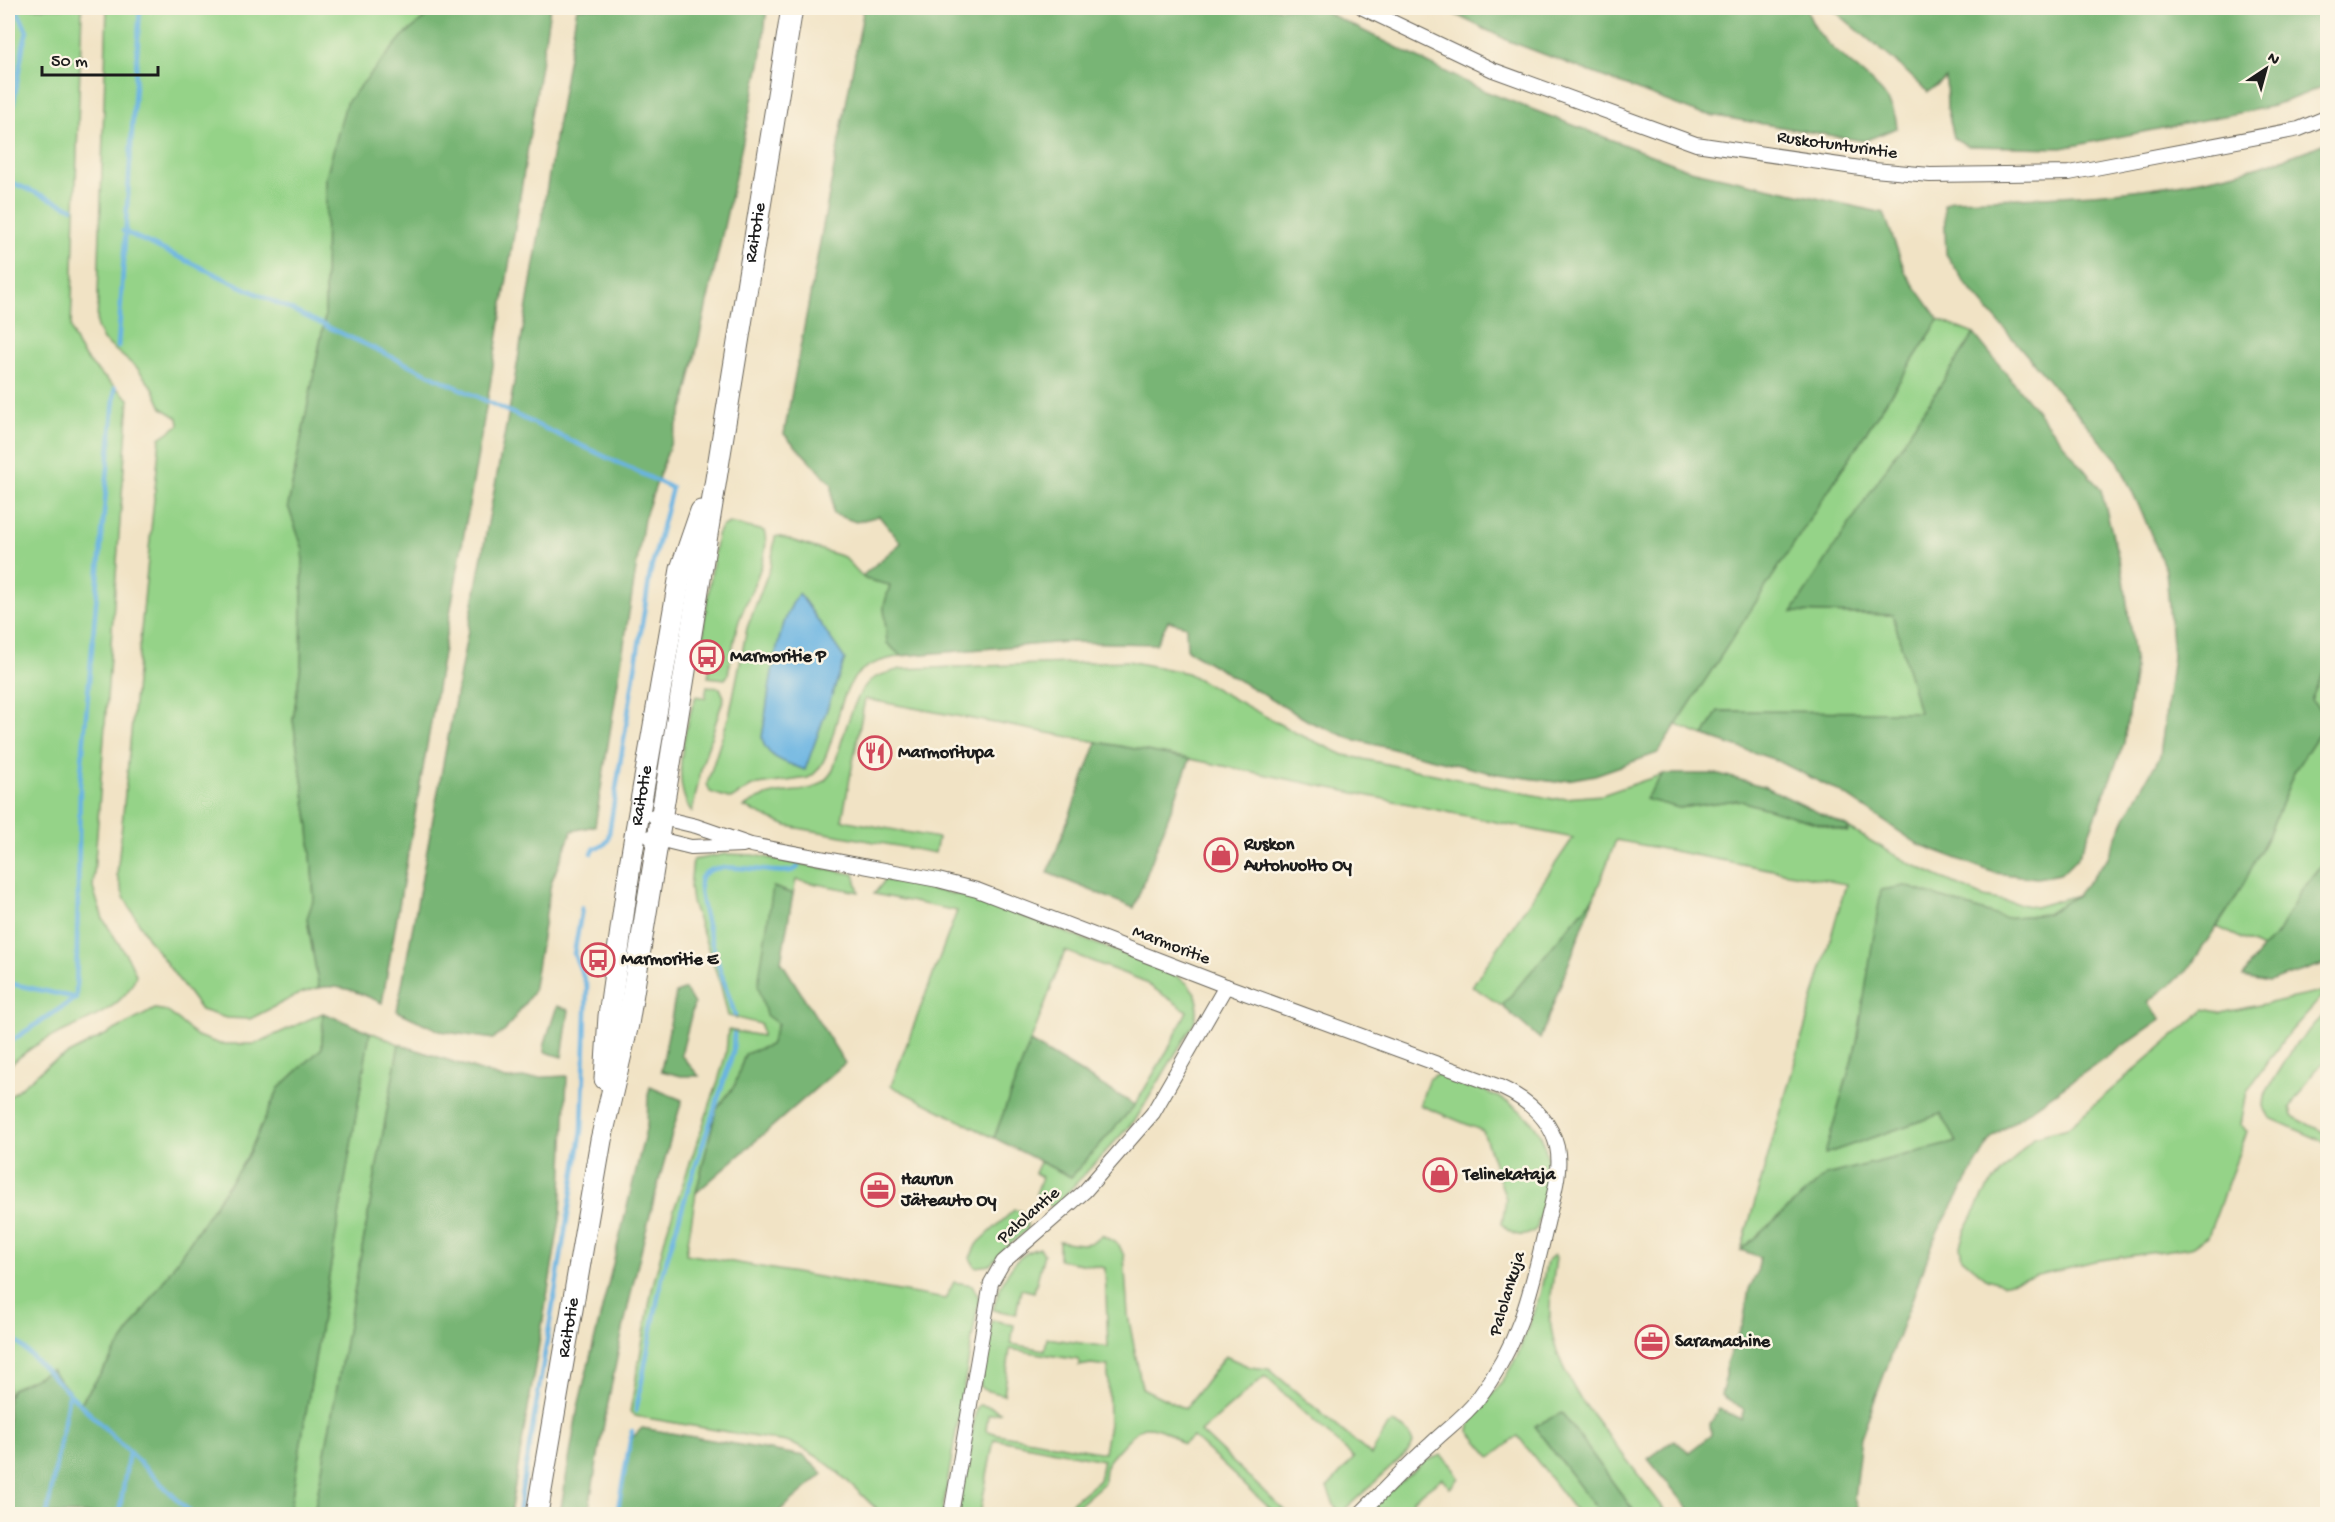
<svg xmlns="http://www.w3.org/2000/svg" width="2335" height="1522" font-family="'Gochi Hand',sans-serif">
<rect width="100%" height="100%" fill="#fcf5e5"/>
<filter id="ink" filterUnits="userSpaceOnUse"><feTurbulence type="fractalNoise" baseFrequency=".0167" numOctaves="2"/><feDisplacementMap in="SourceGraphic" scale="12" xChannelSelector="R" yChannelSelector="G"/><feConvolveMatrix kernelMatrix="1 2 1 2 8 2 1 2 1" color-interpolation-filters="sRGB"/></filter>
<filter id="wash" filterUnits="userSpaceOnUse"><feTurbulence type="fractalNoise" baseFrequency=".008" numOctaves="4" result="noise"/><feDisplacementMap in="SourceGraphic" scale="24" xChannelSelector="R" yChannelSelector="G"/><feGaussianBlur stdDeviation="1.35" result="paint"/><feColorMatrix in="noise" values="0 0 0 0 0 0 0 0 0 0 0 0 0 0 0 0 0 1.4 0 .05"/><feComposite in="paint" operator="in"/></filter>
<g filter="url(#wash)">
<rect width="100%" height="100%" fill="#f1e3c5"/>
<g fill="#95d388" stroke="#587852" stroke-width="1.5">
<path d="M8,8H82L71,328C78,360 106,378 129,399L93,888L103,919L130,961L136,975C123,1015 71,1024 38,1044C27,1050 17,1059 8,1067Z"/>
<path d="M107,8H437L402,37L326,177L325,317L288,506L303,549L301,664L293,720L309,827L314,898L307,919L319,988L301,993L250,1019L226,1018L201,1010L147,937L124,897L117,875L160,438L179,425L178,418L162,408L154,390L138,369L103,340L97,327Z"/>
<path d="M1939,320L1974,334L1793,612L1893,615L1920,712L1718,711L1704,736L1676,725Z"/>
<path d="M729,523L764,531C773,555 745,600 738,624C733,641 731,658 728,675L725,679L708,677L714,648L704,646V623L717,535L721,527Z"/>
<path d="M778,536L844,557L865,579L890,585L884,606L887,643L901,656C888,659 872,662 861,671C832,694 838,763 808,778L752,786L731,799L710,792L707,784L730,712L747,628L771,565L775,537Z"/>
<path d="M1128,661L1187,673L1294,732L1344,755L1553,799L1602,795L1663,774L1646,798L1679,808L1737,800L1847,832L1848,828L1911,864L1984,897L2035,907L2077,895L2047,914L2004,918L1905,886L1857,1042L1826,1153L1941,1114L1957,1142L1826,1175L1741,1250L1846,884L1616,840L1594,897L1502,1006L1472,986L1573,838L1190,759L865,699L842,820L938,838L935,853L787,826L744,807C752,802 760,797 770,795C795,788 817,797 833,770C840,748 853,693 871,680C879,674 892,672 901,669Z"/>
<path d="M2327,662V858L2300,893L2277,934L2262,948L2217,927L2237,896L2269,834L2295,770L2318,735L2311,700Z"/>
<path d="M707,686L720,688L724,697L702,765L692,812C670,784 685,726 696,696L705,698Z"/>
<path d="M726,854L753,855L854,874L859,892L796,880L793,894L774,887L778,1023L770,1045L745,1054L735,1085L716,1110L696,1193L686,1254L945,1299L954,1282L972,1285L979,1298L942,1514H882C852,1487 826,1454 786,1442L635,1416L630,1412L652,1289L668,1227L718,1081L726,1053L728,1030L762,1036L761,1024L728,1016L721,986L692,902L690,887L693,860Z"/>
<path d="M885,880L974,898L1169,971L1188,984L1195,993L1198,1002L1194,1023L1136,1119L1054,1207L1040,1203L1036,1194L1042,1177L1035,1173L1040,1162L1071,1177L1135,1105L1170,1046L1187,1011L1141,980L1065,951L994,1138L891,1086L957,911L874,894Z"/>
<path d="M2327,991L2284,1039L2247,1091L2241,1124L2247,1132L2208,1236L2191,1247L2094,1261L2003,1284L1987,1279L1962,1258L1960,1246L1965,1230L1987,1189L2034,1137L2067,1128L2205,1009L2221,1013Z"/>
<path d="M155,1009L167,1011L197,1036L220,1044H255L323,1013L322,1048L279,1088L246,1159L80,1404L12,1389L8,1397V1098L49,1064Z"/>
<path d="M2327,1012V1060L2315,1070L2290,1108L2292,1116L2327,1134V1143L2270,1118L2263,1106L2264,1096L2297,1042Z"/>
<path d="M370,1032L399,1044L314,1514H289Z"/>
<path d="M1437,1074L1442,1075C1496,1095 1556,1110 1547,1183C1545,1198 1540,1213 1537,1228C1525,1240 1511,1236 1502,1224L1506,1199L1483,1131L1420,1105L1428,1080Z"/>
<path d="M1014,1210L1021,1211L1027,1216V1230L1005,1248L990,1265L975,1267L970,1258L976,1245Z"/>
<path d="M1102,1235L1119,1245L1124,1256L1128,1315L1142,1388L1185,1409L1225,1356L1250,1367L1269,1369L1371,1455L1388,1425L1393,1423C1403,1428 1410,1432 1413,1443L1410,1450L1343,1511H1339L1335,1507L1327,1488L1354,1458L1265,1376L1201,1432L1288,1514H1276L1193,1437L1183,1444C1172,1435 1160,1426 1144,1427C1137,1428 1111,1457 1107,1464C1104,1470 1104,1477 1104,1483L1068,1514H1058L1099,1480L1103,1460L994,1439L980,1514H958L976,1409L979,1405L991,1407L1000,1412L988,1415L986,1430L997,1434L1104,1453L1109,1424L1108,1366L1091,1364L1079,1366V1360L1010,1349L1004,1395L985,1390L980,1386L992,1320L1014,1325L1011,1344L1045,1350L1047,1338L1108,1347L1105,1268L1059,1260V1241C1075,1243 1090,1249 1102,1235Z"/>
<path d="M1039,1248L1044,1254L1034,1292L1021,1289L1016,1314L993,1310C1000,1284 1011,1255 1039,1248Z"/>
<path d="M1554,1255L1556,1257C1554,1277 1549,1298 1550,1318C1552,1347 1565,1373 1579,1397L1668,1514H1636L1562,1413L1534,1426L1601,1514H1578L1518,1436L1491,1457L1469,1431L1471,1420L1503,1381L1518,1354L1540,1294L1547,1261Z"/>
<path d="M1441,1455L1451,1465L1459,1478L1450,1488L1442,1478L1412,1500L1423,1514H1389L1384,1509L1377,1514H1372L1371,1511L1376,1503L1425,1461Z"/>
</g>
<g fill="#78b574" stroke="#4a6848" stroke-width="1.5">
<path d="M437,8H550L490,385L382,1003C362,994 341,983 319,988L307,918L314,898L309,827L293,720L301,664L303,549L288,506L325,317L326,177L346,103L402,37Z"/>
<path d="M577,8H767L761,60L685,402L644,519L595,826L572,831L551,883L533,992L505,1031L493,1039L440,1031L397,1011L513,389Z"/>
<path d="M864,8H1318L1482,90L1690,170L1884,213L1906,274L1939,320L1658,753L1595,775L1556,782L1491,773L1352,739L1310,722L1187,650L1186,626L1168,621L1156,644L1065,642L901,656L887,643L884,606L890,585L865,579L862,576L901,543L879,516L856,522L833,514L832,484L784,434Z"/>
<path d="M1442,8H1807C1817,58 1896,77 1897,128L1864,141L1698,113L1509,41Z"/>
<path d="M1831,8H2327V85L2274,106L2062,148L1968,146L1954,138L1947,107L1946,78L1928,92L1897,63Z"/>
<path d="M2327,142L2328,662L2311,700L2325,715L2318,735L2295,770L2269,834L2237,896L2187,971L2148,1002L2161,1019L1992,1137L1936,1235L1861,1437L1854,1499L1860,1514H1693L1648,1459L1674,1440L1689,1452L1711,1435L1710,1424L1719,1409L1741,1419L1744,1409L1721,1395L1726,1376V1363L1743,1324L1749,1289L1757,1273L1760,1257L1741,1250L1826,1175L1957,1142L1941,1114L1825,1154L1857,1042L1881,890L1905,886L2004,918L2047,914L2077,895L2107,859L2125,818L2160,756L2173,656L2166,571L2143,515L2118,461L1965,283L1946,254L1944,205L1952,200C2079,197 2209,193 2327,142Z"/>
<path d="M1974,334L2101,490L2124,579L2135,668L2124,743L2088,837L2077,859L2060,874L2037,878L1995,873L1918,844L1842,793L1776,760L1704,736L1718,711L1919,712L1893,615L1792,612Z"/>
<path d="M1097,742L1190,759L1134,908L1048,873Z"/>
<path d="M1663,774H1719L1766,787L1848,827V832L1737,800L1679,808L1645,799Z"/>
<path d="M2327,858V963L2269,982L2243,977L2262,948L2277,934L2300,893Z"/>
<path d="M773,887L793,894L781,961L845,1063L696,1193L716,1110L735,1085L745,1054L770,1045L778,1024L766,1015L758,985Z"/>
<path d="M1594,897L1540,1039L1502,1006Z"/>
<path d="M685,989L694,1004L681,1055L699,1076H681L661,1071L676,993Z"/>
<path d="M557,1006L569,1010L562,1057L545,1052L544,1046Z"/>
<path d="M323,1013L370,1032L289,1514H8V1397L12,1389L51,1370L80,1404L246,1159L279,1088L322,1048Z"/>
<path d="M1030,1042L1135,1105L1071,1177L994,1138Z"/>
<path d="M399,1044L505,1079L567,1076L561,1214L510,1514H314Z"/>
<path d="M650,1087L682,1100C641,1235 611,1375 588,1514H560L578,1407L647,1125L648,1095Z"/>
<path d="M1562,1413L1636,1514H1601L1534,1426Z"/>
<path d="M642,1428L804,1456L823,1474L776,1514H617L630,1440Z"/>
</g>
<path fill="#69b4e2" stroke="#42687f" stroke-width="1.5" d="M799,593L845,659L805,770C788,763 764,758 762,737C769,696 774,627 799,593Z"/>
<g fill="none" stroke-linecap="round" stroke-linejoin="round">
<g stroke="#69b4e2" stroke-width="4.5">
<path d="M8,107L13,106L23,46L27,31L16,8"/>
<path d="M8,181L72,208"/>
<path d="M123,231L672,488L650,574L608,840L604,845L595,848L592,853"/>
<path d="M118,347L140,8"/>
<path d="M8,983L76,998"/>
<path d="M735,1015C728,994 693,893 701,878C715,853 785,882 798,867"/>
<path d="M8,1043L76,998L80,784L115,388"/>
<path d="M8,1333L192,1514"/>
<path d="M636,1411L663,1272L688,1189L733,1053L734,1034"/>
<path d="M47,1514L69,1394"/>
<path d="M119,1514L129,1452"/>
<path d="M518,1514L582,1130L587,986L574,954L582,908"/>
<path d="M617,1514L632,1431"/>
</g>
</g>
</g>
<g filter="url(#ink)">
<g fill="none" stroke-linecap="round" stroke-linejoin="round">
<g stroke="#676257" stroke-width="16">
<g id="minor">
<path d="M1363,8L1493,70L1696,144L1874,170L1930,175L2069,173L2299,129L2328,117"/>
<path d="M654,816L696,826L751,845L938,880L977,890L1226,986L1500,1087C1526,1099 1550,1117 1557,1147C1562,1170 1553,1197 1548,1219C1532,1288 1521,1342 1477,1400C1464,1417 1446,1429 1431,1444C1406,1466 1383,1491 1360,1514"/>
<path d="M650,837L691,847L743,845"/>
<path d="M951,1514L991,1283L1003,1262L1085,1191L1153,1113L1226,986"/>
</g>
</g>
<g stroke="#676257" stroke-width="23">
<g id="primary">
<path id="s1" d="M605,1079L609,1016L630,865L681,569L701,511"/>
<path id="s2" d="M537,1514L601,1140L628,1024L792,8"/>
</g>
</g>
<use href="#minor" stroke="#fff" stroke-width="14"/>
<use href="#primary" stroke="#fff" stroke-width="21"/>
</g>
</g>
<defs>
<g id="bus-ring" transform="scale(1.725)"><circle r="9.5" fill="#fcf5e5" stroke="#d1495b" stroke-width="1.5"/><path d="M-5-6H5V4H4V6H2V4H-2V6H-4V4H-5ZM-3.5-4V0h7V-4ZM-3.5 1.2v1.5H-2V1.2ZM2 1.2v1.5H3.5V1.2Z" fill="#d1495b"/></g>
<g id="restaurant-ring" transform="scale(1.725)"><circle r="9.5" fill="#fcf5e5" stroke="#d1495b" stroke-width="1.5"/><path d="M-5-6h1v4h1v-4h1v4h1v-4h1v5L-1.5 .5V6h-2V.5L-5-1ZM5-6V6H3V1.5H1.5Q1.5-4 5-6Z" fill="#d1495b"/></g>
<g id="shop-ring" transform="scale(1.725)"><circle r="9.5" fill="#fcf5e5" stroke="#d1495b" stroke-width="1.5"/><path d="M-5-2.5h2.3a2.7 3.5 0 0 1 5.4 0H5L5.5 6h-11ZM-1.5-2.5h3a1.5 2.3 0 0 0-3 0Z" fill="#d1495b"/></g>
<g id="office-ring" transform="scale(1.725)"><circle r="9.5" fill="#fcf5e5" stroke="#d1495b" stroke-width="1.5"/><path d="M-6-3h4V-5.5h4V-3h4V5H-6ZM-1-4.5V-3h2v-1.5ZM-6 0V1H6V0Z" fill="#d1495b"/></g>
</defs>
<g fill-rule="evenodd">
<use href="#bus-ring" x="707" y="657"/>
<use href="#restaurant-ring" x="875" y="753"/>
<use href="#shop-ring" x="1221" y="855"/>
<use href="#bus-ring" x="598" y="960"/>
<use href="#shop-ring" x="1440" y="1175"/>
<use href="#office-ring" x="878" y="1190"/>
<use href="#office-ring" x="1652" y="1342"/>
</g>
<g text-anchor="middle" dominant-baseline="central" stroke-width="5" stroke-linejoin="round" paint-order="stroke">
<g font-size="18" fill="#1c1c1c" stroke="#fcf5e5">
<text transform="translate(1837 146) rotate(8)">Ruskotunturintie</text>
<text stroke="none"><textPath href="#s2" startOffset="1300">Raitotie</textPath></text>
<text stroke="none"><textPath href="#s1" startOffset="286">Raitotie</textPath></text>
<text transform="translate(1171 946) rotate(21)">Marmoritie</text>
<text transform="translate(1029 1216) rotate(-41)">Palolantie</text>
<text transform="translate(1508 1294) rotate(-73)">Palolankuja</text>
<text stroke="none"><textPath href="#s2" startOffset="189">Raitotie</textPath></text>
</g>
<g font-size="18" font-weight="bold" fill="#1c1c1c" stroke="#fcf5e5" text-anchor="start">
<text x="730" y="657">Marmoritie P</text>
<text x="898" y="753">Marmoritupa</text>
<text x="1244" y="845">Ruskon<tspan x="1244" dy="21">Autohuolto Oy</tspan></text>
<text x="621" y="960">Marmoritie E</text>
<text x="1463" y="1175">Telinekataja</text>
<text x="901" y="1180">Haurun<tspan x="901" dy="21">Jäteauto Oy</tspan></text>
<text x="1675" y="1342">Saramachine</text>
</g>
</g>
<rect width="2335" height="1522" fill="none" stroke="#fcf5e5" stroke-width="30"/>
<g transform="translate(2266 69) rotate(36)" stroke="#fcf5e5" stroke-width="4.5" paint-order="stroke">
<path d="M0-4.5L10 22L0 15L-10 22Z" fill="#1c1c1c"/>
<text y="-9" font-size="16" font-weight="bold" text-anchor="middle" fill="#1c1c1c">N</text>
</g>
<path d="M42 66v9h116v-9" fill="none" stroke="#1c1c1c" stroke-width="3"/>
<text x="51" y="66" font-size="18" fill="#1c1c1c" stroke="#fcf5e5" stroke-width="4.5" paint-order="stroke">50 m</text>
</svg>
